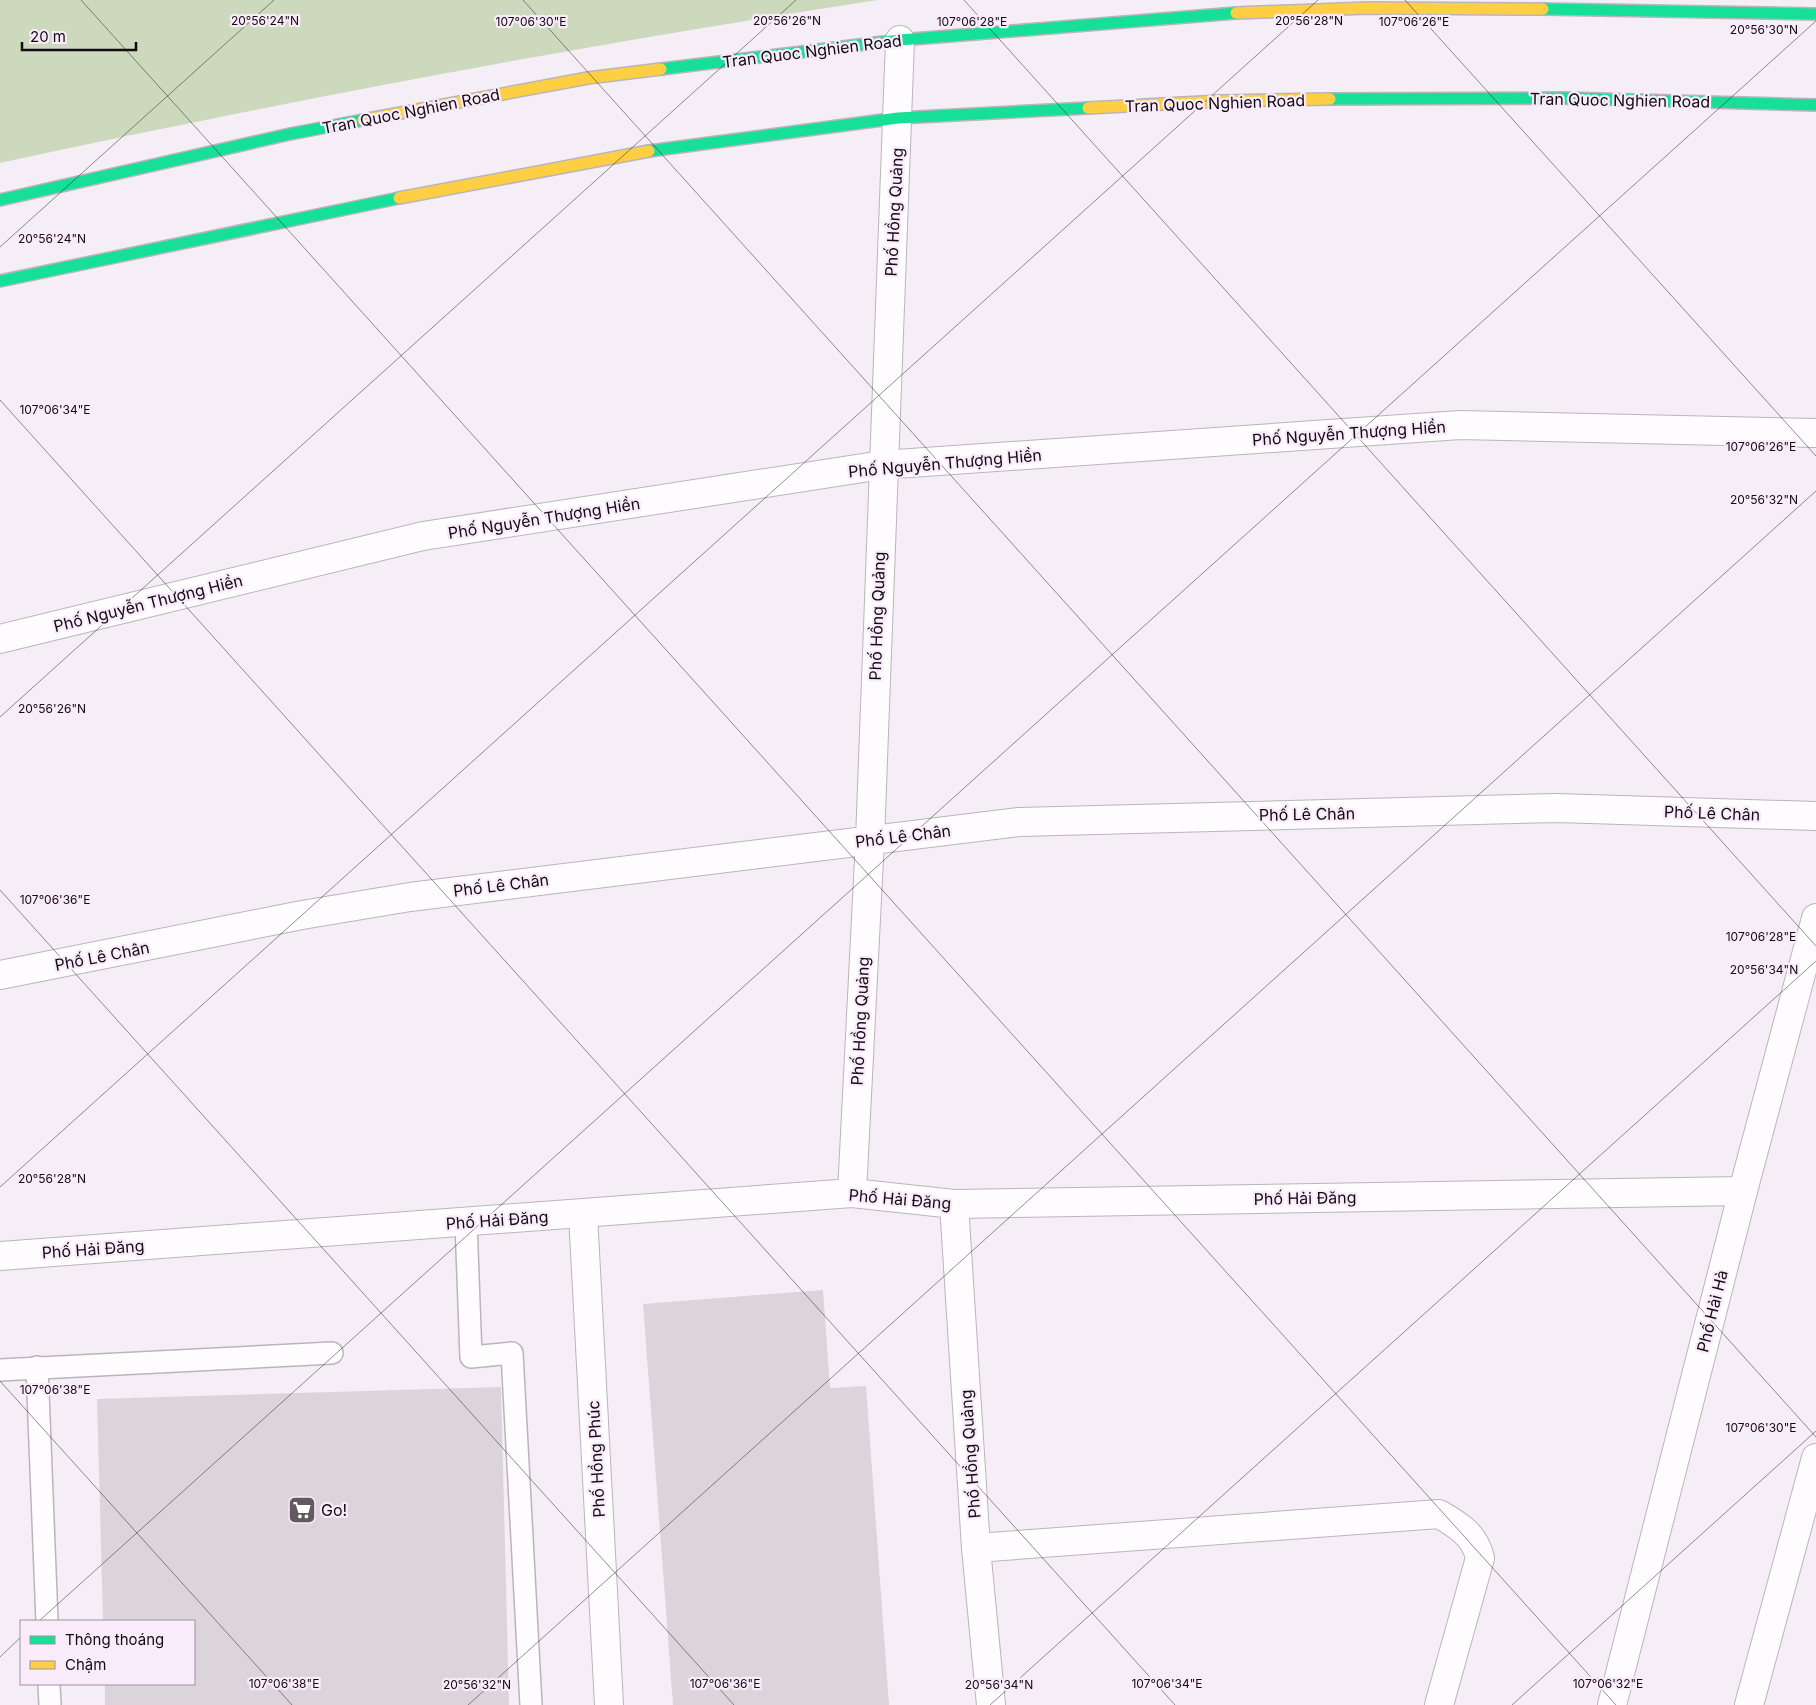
<svg xmlns="http://www.w3.org/2000/svg" width="1816" height="1705" font-family="Inter,sans-serif">
<rect width="100%" height="100%" fill="#f6eef6"/>
<path fill="#cdd9bd" d="M0,0H878C584,45 291,100 0,163Z"/>
<g fill="#dbd5db">
<path d="M823,1290L830,1388L866,1386L889,1705H673L643,1304Z"/>
<path d="M501,1387L509,1705H105V1684H194V1621H103L97,1399Z"/>
</g>
<g fill="none" stroke-linecap="round" stroke-linejoin="round">
<g stroke="#bbb5bb" stroke-width="24">
<g id="lane">
<path d="M466,1223L471,1357L512,1353L531,1705"/>
<path d="M37,1367L47,1621"/>
<path d="M0,1370L332,1353"/>
<path d="M49,1684L50,1705"/>
</g>
</g>
<g stroke="#bbb5bb" stroke-width="30">
<g id="street">
<path d="M0,639L423,536L882,465L1460,425L1816,433"/>
<path d="M0,975L302,915L410,897L1019,822L1557,808L1816,816"/>
<path d="M852,1193L870,840L900,40"/>
<path d="M954,1204L976,1548L991,1705"/>
<path d="M583,1214L609,1705"/>
<path d="M0,1256L852,1193L954,1204L1743,1191"/>
<path d="M976,1548L1439,1514C1458,1525 1475,1535 1480,1558L1439,1705"/>
<path d="M1612,1705L1743,1191L1816,918"/>
<path d="M1749,1705L1816,1458"/>
</g>
</g>
<g stroke="#bbb5bb" stroke-width="14">
<g id="fast">
<path d="M1543,9L1816,14"/>
<path d="M661,69L900,40L1236,13"/>
<path d="M1330,99L1565,98L1816,105"/>
<path d="M649,151L898,118L1088,108"/>
<path d="M0,200L290,134L363,120"/>
<path d="M0,281L399,198"/>
</g>
</g>
<g stroke="#bbb5bb" stroke-width="14">
<g id="slow">
<path d="M1236,13L1367,8L1543,9"/>
<path d="M1088,108L1221,101L1330,99"/>
<path d="M363,120L588,78L661,69"/>
<path d="M399,198L649,151"/>
</g>
</g>
<use href="#lane" stroke="#fefcfe" stroke-width="21"/>
<use href="#street" stroke="#fefcfe" stroke-width="28"/>
<use href="#fast" stroke="#16e098" stroke-width="11"/>
<use href="#slow" stroke="#ffcf43" stroke-width="11"/>
</g>
<path fill="none" stroke="#110c11" stroke-width="1" stroke-opacity="0.45" d="M81,0L1616,1705M523,0L1816,1437M964,0L1816,946M1405,0L1816,456M0,247L274,0M0,400L1175,1705M0,717L796,0M0,890L734,1705M0,1187L1318,0M0,1381L292,1705M39,1621L1816,21M0,1657L21,1637M468,1705L1816,491M990,1705L1816,961M1512,1705L1816,1431"/>
<defs>
<g id="supermarket-square" transform="scale(1.4375)"><rect x="-9" y="-9" width="18" height="18" rx="4" fill="#615b61" stroke="#faebfa"/><path d="M-6-5.5h2.5l.6 2H6L4.5 2H-2.5L-4.4-4H-6ZM-1.5 3.2a1.3 1.3 0 1 0 .1 0ZM3 3.2a1.3 1.3 0 1 0 .1 0Z" fill="#fff"/></g>
</defs>
<g fill-rule="evenodd">
<use href="#supermarket-square" x="302" y="1510"/>
</g>
<g text-anchor="middle" dominant-baseline="central" stroke-width="4.5" stroke-linejoin="round" paint-order="stroke">
<g font-size="16" fill="#110c11" stroke="#faebfa">
<text transform="translate(812 51) rotate(-7)">Tran Quoc Nghien Road</text>
<text transform="translate(1620 100) rotate(1)">Tran Quoc Nghien Road</text>
<text transform="translate(1215 103) rotate(-2)">Tran Quoc Nghien Road</text>
<text transform="translate(411 111) rotate(-11)">Tran Quoc Nghien Road</text>
<text transform="translate(894 212) rotate(-87)">Phố Hồng Quảng</text>
<text transform="translate(1349 433) rotate(-4)">Phố Nguyễn Thượng Hiền</text>
<text transform="translate(945 463) rotate(-5)">Phố Nguyễn Thượng Hiền</text>
<text transform="translate(544 518) rotate(-9)">Phố Nguyễn Thượng Hiền</text>
<text transform="translate(148 603) rotate(-14)">Phố Nguyễn Thượng Hiền</text>
<text transform="translate(877 616) rotate(-88)">Phố Hồng Quảng</text>
<text transform="translate(1712 813) rotate(2)">Phố Lê Chân</text>
<text transform="translate(1307 814) rotate(-1)">Phố Lê Chân</text>
<text transform="translate(903 836) rotate(-7)">Phố Lê Chân</text>
<text transform="translate(501 885) rotate(-7)">Phố Lê Chân</text>
<text transform="translate(102 956) rotate(-11)">Phố Lê Chân</text>
<text transform="translate(860 1021) rotate(-87)">Phố Hồng Quảng</text>
<text transform="translate(1305 1198) rotate(-1)">Phố Hải Đăng</text>
<text transform="translate(900 1199) rotate(5)">Phố Hải Đăng</text>
<text transform="translate(497 1220) rotate(-4)">Phố Hải Đăng</text>
<text transform="translate(93 1249) rotate(-4)">Phố Hải Đăng</text>
<text transform="translate(1712 1311) rotate(-76)">Phố Hải Hà</text>
<text transform="translate(970 1454) rotate(-94)">Phố Hồng Quảng</text>
<text transform="translate(596 1459) rotate(-93)">Phố Hồng Phúc</text>
</g>
<g font-size="16" fill="#110c11" stroke="#faebfa" text-anchor="start">
<text x="321" y="1510">Go!</text>
</g>
</g>
<g font-size="12" text-anchor="middle" fill="#110c11" stroke="#faebfa" stroke-width="4.5" stroke-linejoin="round" paint-order="stroke">
<text x="265" y="25">20°56'24"N</text>
<text x="787" y="25">20°56'26"N</text>
<text x="1309" y="25">20°56'28"N</text>
<text x="531" y="26">107°06'30"E</text>
<text x="972" y="26">107°06'28"E</text>
<text x="1414" y="26">107°06'26"E</text>
<text x="1764" y="34">20°56'30"N</text>
<text x="52" y="243">20°56'24"N</text>
<text x="55" y="414">107°06'34"E</text>
<text x="1761" y="451">107°06'26"E</text>
<text x="1764" y="504">20°56'32"N</text>
<text x="52" y="713">20°56'26"N</text>
<text x="55" y="904">107°06'36"E</text>
<text x="1761" y="941">107°06'28"E</text>
<text x="1764" y="974">20°56'34"N</text>
<text x="52" y="1183">20°56'28"N</text>
<text x="55" y="1394">107°06'38"E</text>
<text x="1761" y="1432">107°06'30"E</text>
<text x="284" y="1688">107°06'38"E</text>
<text x="725" y="1688">107°06'36"E</text>
<text x="1167" y="1688">107°06'34"E</text>
<text x="1608" y="1688">107°06'32"E</text>
<text x="477" y="1689">20°56'32"N</text>
<text x="999" y="1689">20°56'34"N</text>
</g>
<rect x="20" y="1620" width="175" height="65" fill="#faebfa" stroke="#9d929d"/>
<rect x="30" y="1636" width="25" height="8" fill="#16e098" stroke="#9d929d"/>
<text x="65" y="1645" font-size="15" fill="#110c11">Thông thoáng</text>
<rect x="30" y="1661" width="25" height="8" fill="#ffcf43" stroke="#9d929d"/>
<text x="65" y="1670" font-size="15" fill="#110c11">Chậm</text>
<path d="M22 42v8h114v-8" fill="none" stroke="#110c11" stroke-width="2.5"/>
<text x="30" y="42" font-size="15" fill="#110c11" stroke="#faebfa" stroke-width="4" paint-order="stroke">20 m</text>
</svg>
